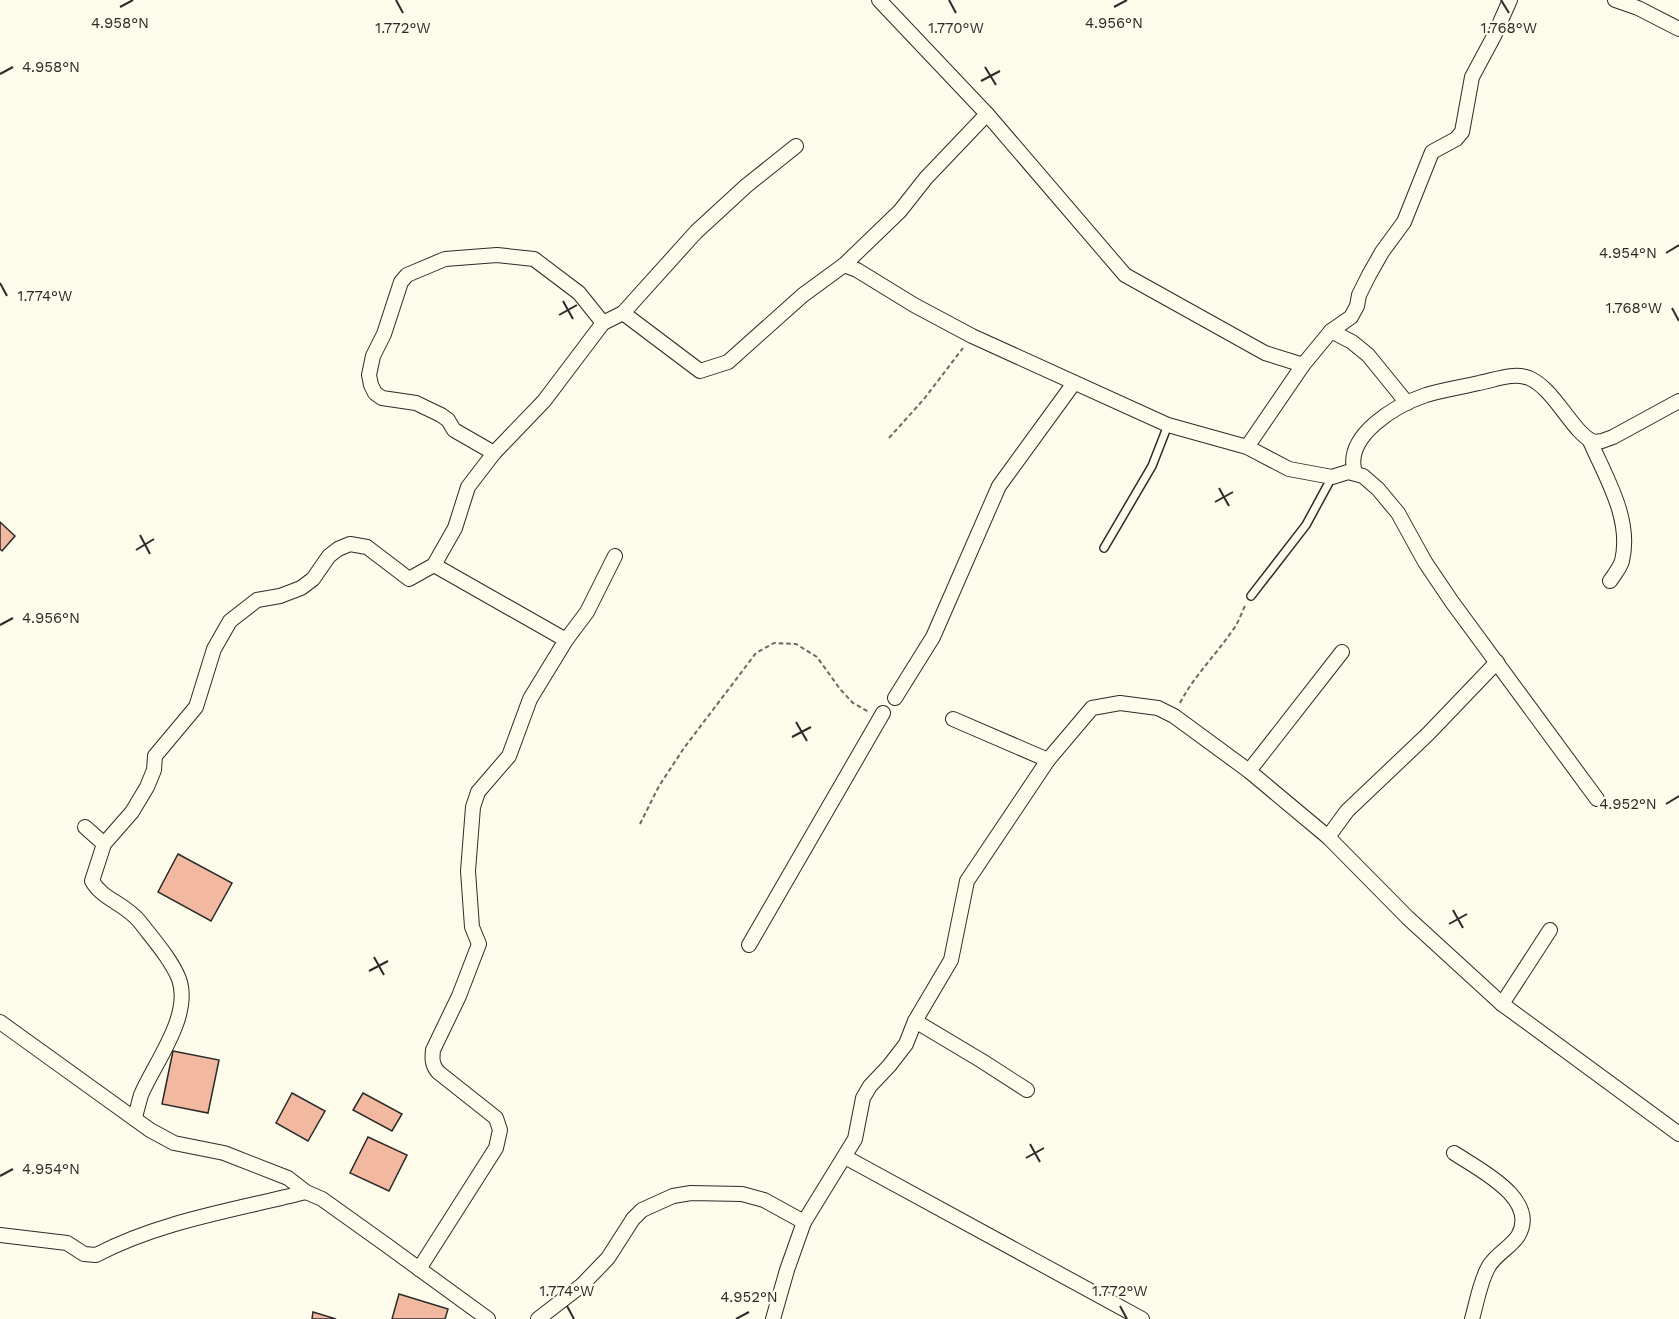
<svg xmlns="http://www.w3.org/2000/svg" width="1679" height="1319" font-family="'Work Sans',sans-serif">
<rect width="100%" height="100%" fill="#fdfbea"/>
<g fill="#f2b8a0" stroke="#2b2b2b" stroke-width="1.5">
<path d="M0,522L15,536L2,551L0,549Z"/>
<path d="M178,854L232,883L211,921L158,892Z"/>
<path d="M173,1051L219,1060L208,1113L162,1104Z"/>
<path d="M292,1093L325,1111L308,1141L276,1123Z"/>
<path d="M363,1093L402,1114L392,1131L353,1110Z"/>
<path d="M368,1137L407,1155L389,1191L350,1173Z"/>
<path d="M399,1294L448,1309L445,1319H392Z"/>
<path d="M313,1312L336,1319H312Z"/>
</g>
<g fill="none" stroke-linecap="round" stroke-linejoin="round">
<g stroke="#2b2b2b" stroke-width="10">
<g id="lane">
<path d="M1104,548L1152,466L1168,425"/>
<path d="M1251,596L1306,525L1332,477"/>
</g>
</g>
<g stroke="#2b2b2b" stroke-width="16">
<g id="street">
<path d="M879,0L987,114L1125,275L1265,353L1303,365"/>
<path d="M1615,0L1638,8L1679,29"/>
<path d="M844,265L857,270L914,305L972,336L1168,425L1247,447L1289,469L1332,477L1348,472L1363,476L1378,489L1398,513L1425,562L1452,602L1597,799"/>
<path d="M623,313L700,371L728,362L803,295L844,265L900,211L926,178L987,114"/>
<path d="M1331,331L1352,342L1368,355L1407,403"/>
<path d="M1590,441C1606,478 1632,519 1622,561C1620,568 1614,575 1610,581"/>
<path d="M1247,447L1303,365L1331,331L1351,317L1357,306L1359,295L1369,275L1382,252L1404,222L1432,152L1456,139L1462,132L1472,77L1494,36L1510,0"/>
<path d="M494,453L544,401L603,323L623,313L696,232L746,186L796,146"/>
<path d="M1355,473C1343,436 1396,405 1426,395C1443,390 1462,387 1479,383C1495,380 1513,372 1529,378C1555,389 1573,434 1594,442L1602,441L1613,437L1679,401"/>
<path d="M434,565L566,640"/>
<path d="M895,698L933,637L999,486L1074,383"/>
<path d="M953,719L1048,760L1092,708L1120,703L1158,708L1174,716L1249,771L1328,837L1347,811L1428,734L1497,662"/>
<path d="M1249,771L1342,652"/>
<path d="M85,827L104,844"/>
<path d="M1328,837L1408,918L1502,1004L1679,1134"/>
<path d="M749,945L883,713"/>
<path d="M1502,1004L1550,930"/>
<path d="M915,1021L982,1061L1027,1090"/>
<path d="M0,1022L150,1130L174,1143L224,1153L288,1178L306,1192L322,1199L385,1244L488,1319"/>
<path d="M135,1117C137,1110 139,1102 141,1095C155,1062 192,1016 179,979C171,959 153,939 140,922C125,903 103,900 92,881L104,844L132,812L147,787L154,770L155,756L196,707L214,649L230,621L257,600L280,596L301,588L313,579L329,556L338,549L350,544L367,547L409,579L434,565L455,528L468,487L494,453L454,430L448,420L441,415L416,403L382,398L375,393L371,385L369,375L373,356L384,334L401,282L407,275L445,259L497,255L534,259L579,293L603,323"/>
<path d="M1454,1153C1478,1169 1540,1199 1518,1236C1511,1247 1496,1254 1489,1266C1480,1281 1477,1302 1472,1319"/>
<path d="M845,1157L1142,1319"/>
<path d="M0,1235L67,1243L84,1254L96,1255C161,1221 235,1210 306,1192"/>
<path d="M419,1269L496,1148L500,1130L496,1118L438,1072C432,1065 432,1059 433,1050L459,996L479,944L472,927L468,871L473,807L478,792L509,756L530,699L566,640L587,612L615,556"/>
<path d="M538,1319L582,1285L608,1258L633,1219L642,1210L673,1196L691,1193L742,1194L764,1200L804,1222"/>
<path d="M773,1319L787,1270L804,1222L855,1139L863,1098L870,1086L889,1066L906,1044L915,1021L951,960L967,881L1048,760"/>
</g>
</g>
<g stroke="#6a6964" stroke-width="2" stroke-dasharray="4.5 3" stroke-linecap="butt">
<path d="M889,438L924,399L963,348"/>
<path d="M1180,703C1194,676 1215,656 1232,631C1238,624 1241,614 1245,606"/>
<path d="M640,824L659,786L684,748L756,653L774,643L796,644L817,657L840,689L853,703L869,712"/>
</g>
<use href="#lane" stroke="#fdfbea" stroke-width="7"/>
<use href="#street" stroke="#fdfbea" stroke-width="14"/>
</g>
<path fill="none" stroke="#2b2b2b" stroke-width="2" d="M396,0L403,13M949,0L956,13M1501,0L1509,13M120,7L133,0M1114,7L1127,0M985,67L996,85M0,74L13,67M981,81L1000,71M1666,253L1679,245M0,283L7,296M563,301L573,319M1672,308L1679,321M559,315L577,305M1219,488L1229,506M1215,502L1233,492M140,535L150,554M136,550L154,539M0,625L13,618M796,722L807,741M792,737L811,727M1666,804L1679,796M1453,910L1463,928M1449,924L1467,914M374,957L384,975M369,971L388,961M1030,1144L1040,1162M1026,1158L1044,1148M0,1176L13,1169M567,1306L574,1319M1120,1306L1127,1319M736,1319L749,1312"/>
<g font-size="15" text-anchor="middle" fill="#2b2b2b" stroke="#fdfbea" stroke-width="4.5" stroke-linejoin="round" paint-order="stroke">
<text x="120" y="28">4.958°N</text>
<text x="1114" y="28">4.956°N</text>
<text x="403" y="33">1.772°W</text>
<text x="956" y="33">1.770°W</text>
<text x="1509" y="33">1.768°W</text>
<text x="51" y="72">4.958°N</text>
<text x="1628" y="258">4.954°N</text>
<text x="45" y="301">1.774°W</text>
<text x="1634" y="313">1.768°W</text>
<text x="51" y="623">4.956°N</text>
<text x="1628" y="809">4.952°N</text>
<text x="51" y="1174">4.954°N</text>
<text x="567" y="1296">1.774°W</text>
<text x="1120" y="1296">1.772°W</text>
<text x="749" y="1302">4.952°N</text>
</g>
</svg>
